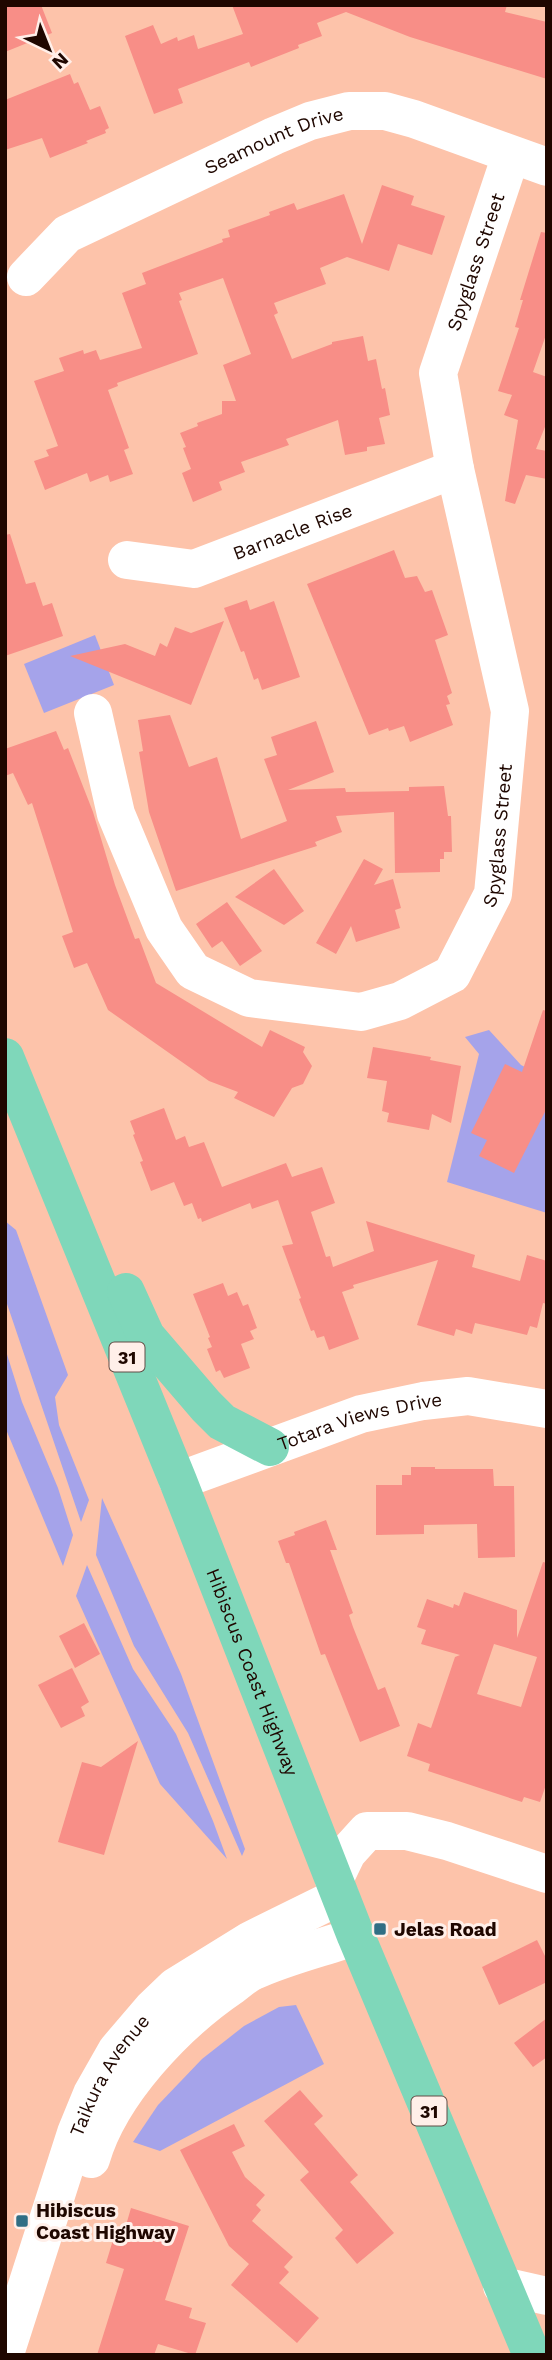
<svg xmlns="http://www.w3.org/2000/svg" width="552" height="2360" font-family="'Work Sans',sans-serif">
<rect width="100%" height="100%" fill="#fdc3aa"/>
<g fill="#a5a3ea">
<path d="M95,635L114,685L44,713L24,664Z"/>
<path d="M489,1030L521,1065L547,1078V1213L447,1182L479,1054L465,1037Z"/>
<path d="M5,1221L16,1230L68,1375L55,1397L59,1425L89,1500L81,1522L5,1298Z"/>
<path d="M5,1348L22,1402L58,1488L73,1535L63,1566L5,1427Z"/>
<path d="M102,1498L181,1674L245,1849L242,1856L188,1733L134,1646L96,1555Z"/>
<path d="M87,1565L133,1669L176,1734L213,1821L227,1859L160,1784L76,1596Z"/>
<path d="M296,2005L324,2064L160,2151L133,2142L158,2105L202,2059L244,2026L279,2007Z"/>
</g>
<g fill="#f88e87" fill-rule="evenodd">
<path d="M5,5H41L52,33L5,52Z"/>
<path d="M232,5H507L505,12L547,22V79L410,37L346,12L317,23L322,36L298,45L299,48L251,67L249,62L178,89L183,103L154,114L125,36L153,25L161,44L177,37L178,41L194,35L198,49L243,34Z"/>
<path d="M70,74L74,84L78,82L90,110L100,106L109,128L105,130L106,133L86,141L88,143L50,158L42,138L5,150V100Z"/>
<path d="M382,185L414,196L411,205L445,216L432,255L398,244L389,271L347,257L320,268L326,284L274,303L278,313L274,315L292,359L332,344V342L363,336L368,361L376,359L382,389L385,388L390,415L379,418L385,444L367,447V451L345,455L338,420L286,439L289,445L241,462L245,472L219,482L222,490L193,502L182,473L191,469L183,448L186,447L180,433L198,426L197,423L222,414V401H236L223,365L251,354L223,278L179,293L182,300L179,301L198,354L117,383L118,386L108,390L129,448L124,450L133,474L110,482L108,475L90,482L87,473L45,490L34,461L49,456L46,450L58,446L34,381L64,371L59,358L83,350L84,354L96,350L100,360L142,348L122,293L146,284L142,273L223,242L222,239L230,237L228,230L270,215L269,212L294,203L297,210L344,194L362,244Z"/>
<path d="M541,232L547,233V332L533,372L547,377V422L536,449L547,451V479L526,475L515,504L505,501L518,420L504,415L512,395L498,391L519,328L515,327L523,300H520Z"/>
<path d="M10,534L26,584L35,582L43,606L52,603L63,636L5,656V535Z"/>
<path d="M394,550L405,578L417,576L425,592L432,590L448,635L435,640L452,693L447,696L450,704L446,705L453,725L410,742L404,726L389,731L388,728L369,735L307,584Z"/>
<path d="M247,600L250,610L274,601L300,677L262,690L258,678L254,680L244,651L241,652L224,608Z"/>
<path d="M224,621L191,705L70,656L125,644L155,656L160,643L167,647L175,627L191,633Z"/>
<path d="M170,715L189,767L217,757L241,839L287,821L264,759L277,755L271,737L316,721L334,772L288,790L345,788L346,792L409,791V787L444,786L448,816H451L452,852H444V859H440V872L395,873L394,812L336,816L342,832L315,842L317,846L176,891L149,812L139,752L143,751L138,720Z"/>
<path d="M56,731L64,750L68,748L93,812L115,885L135,939L139,938L156,983L262,1047L270,1030L305,1047L303,1052L312,1066L303,1084L292,1088L274,1117L234,1098L238,1092L209,1081L108,1010L87,963L74,968L62,936L73,932L32,803L28,805L13,773L5,776V749Z"/>
<path d="M364,859L383,869L374,885L393,879L401,908L395,910L400,928L356,942L351,926L336,954L316,943Z"/>
<path d="M274,869L304,911L284,925L235,897Z"/>
<path d="M227,902L262,951L240,966L222,941L212,948L196,924Z"/>
<path d="M543,1010L547,1011V1108L514,1173L479,1156L487,1140L471,1133L505,1064L522,1072Z"/>
<path d="M373,1047L431,1057L430,1060L461,1066L451,1123L432,1114L429,1130L387,1122L389,1113L382,1111L387,1081L367,1078Z"/>
<path d="M164,1108L176,1140L185,1136L189,1147L204,1142L222,1187L286,1163L292,1177L322,1167L335,1203L311,1212L326,1257L330,1256L333,1267L374,1251L366,1221L475,1255L472,1267L520,1281L527,1255L547,1261V1304L543,1303L537,1328L530,1326L527,1335L475,1323L472,1334L456,1329L454,1336L417,1325L438,1260L353,1285L354,1288L342,1292L359,1339L329,1350L324,1336L317,1338L314,1330L311,1331L299,1299L301,1298L282,1246L293,1244L278,1200L252,1209L250,1203L202,1222L201,1218L198,1219L192,1203L184,1206L174,1182L151,1191L140,1162L143,1161L133,1135L135,1134L130,1121Z"/>
<path d="M223,1283L228,1296L237,1292L243,1306L248,1304L257,1328L250,1331L254,1339L241,1344L250,1368L224,1378L220,1370L216,1372L207,1349L212,1347L208,1338L210,1337L193,1294Z"/>
<path d="M411,1467H435V1469H493L494,1486H514L515,1557L478,1558L477,1524L424,1525V1534L376,1535V1485H402V1475H411Z"/>
<path d="M326,1520L337,1550H330L353,1613L349,1615L353,1627L378,1690L385,1687L400,1726L360,1742L325,1654L321,1655L289,1563H286L278,1541L295,1535L294,1532Z"/>
<path d="M543,1562L547,1563V1782L540,1802L524,1797L522,1802L428,1771L430,1764L407,1756L418,1723L431,1728L455,1657L460,1655L421,1644L426,1630L417,1627L427,1599L453,1608L454,1604L459,1606L464,1592L517,1610V1638ZM494,1644L537,1657L521,1707L477,1694Z"/>
<path d="M84,1623L100,1654L75,1668L59,1636Z"/>
<path d="M72,1668L89,1702L81,1707L85,1716L61,1728L38,1685Z"/>
<path d="M138,1741L104,1855L58,1842L82,1762L101,1767Z"/>
<path d="M537,1940L547,1960V1982L499,2005L482,1967Z"/>
<path d="M547,2018V2057L533,2067L514,2043Z"/>
<path d="M300,2090L323,2116L314,2124L358,2175L350,2182L394,2233L357,2264L335,2238L343,2230L300,2180L309,2172L264,2121Z"/>
<path d="M234,2124L245,2146L232,2152L245,2177L265,2195L256,2205L261,2210L252,2221L293,2257L284,2267L289,2272L279,2283L319,2318L297,2343L231,2285L249,2264L229,2246L180,2150Z"/>
<path d="M131,2208L189,2226L165,2300L192,2308L189,2318L206,2323L195,2355L158,2344L154,2355H97L124,2269L106,2263L116,2230L124,2232Z"/>
</g>
<g fill="none" stroke-linecap="round" stroke-linejoin="round">
<g stroke="#fff" stroke-width="38">
<path id="s1" d="M26,277L67,234L274,136L310,121L349,111H385L414,119L547,167"/>
<path id="s2" d="M127,560L194,569L455,469"/>
<path id="s3" d="M93,713L116,814L164,929L193,971L249,998L361,1012L400,1001L452,974L493,894L510,711L455,469L438,373L511,155"/>
<path id="s4" d="M178,1481L361,1414L423,1401L468,1396L547,1409"/>
<path d="M334,1880L347,1853L367,1831H407L447,1841L547,1874"/>
<path d="M91,2159C110,2093 176,2024 232,1986C239,1981 246,1974 254,1971C283,1957 325,1947 356,1936"/>
<path d="M502,2286L547,2296"/>
<path id="s5" d="M5,2354L76,2133L92,2094L117,2050L152,2009L175,1987L251,1940L340,1896"/>
</g>
<g stroke="#7fd7ba" stroke-width="38">
<path id="s6" d="M5,1057L178,1481L356,1936L532,2355"/>
<path d="M126,1292L146,1336L206,1406L222,1422L270,1447"/>
</g>
</g>
<g fill="#316e84" stroke="#ffefe9" stroke-width="2.5">
<rect x="373" y="1922" width="14" height="14" rx="3.5"/>
<rect x="15" y="2214" width="14" height="14" rx="3.5"/>
</g>
<g text-anchor="middle" dominant-baseline="central" stroke-width="6" stroke-linejoin="round" paint-order="stroke">
<g fill="#ffefe9" stroke="#624d46" stroke-width="2">
<rect x="109.5" y="1342.5" width="35" height="29" rx="5"/>
<rect x="411.5" y="2096.5" width="35" height="29" rx="5"/>
</g>
<g font-size="18" font-weight="bold" fill="#1f0700">
<text x="127" y="1357">31</text>
<text x="429" y="2111">31</text>
</g>
<g font-size="19" fill="#1f0700" stroke="#ffefe9">
<text stroke="none"><textPath href="#s1" startOffset="287">Seamount Drive</textPath></text>
<text stroke="none"><textPath href="#s3" startOffset="1290">Spyglass Street</textPath></text>
<text stroke="none"><textPath href="#s2" startOffset="173">Barnacle Rise</textPath></text>
<text stroke="none"><textPath href="#s3" startOffset="702">Spyglass Street</textPath></text>
<text stroke="none"><textPath href="#s4" startOffset="192">Totara Views Drive</textPath></text>
<text stroke="none"><textPath href="#s6" startOffset="663">Hibiscus Coast Highway</textPath></text>
<text stroke="none"><textPath href="#s5" startOffset="299">Taikura Avenue</textPath></text>
</g>
<g font-size="19" font-weight="bold" fill="#1f0700" stroke="#ffefe9" text-anchor="start">
<text x="394" y="1929">Jelas Road</text>
<text x="36" y="2210">Hibiscus<tspan x="36" dy="22">Coast Highway</tspan></text>
</g>
</g>
<rect width="552" height="2360" fill="none" stroke="#1f0700" stroke-width="14"/>
<g transform="translate(49 49) rotate(137)" stroke="#ffefe9" stroke-width="5" paint-order="stroke">
<path d="M0-5L12 26L0 18L-12 26Z" fill="#1f0700"/>
<text y="-10" font-size="19" font-weight="bold" text-anchor="middle" fill="#1f0700">N</text>
</g>
</svg>
